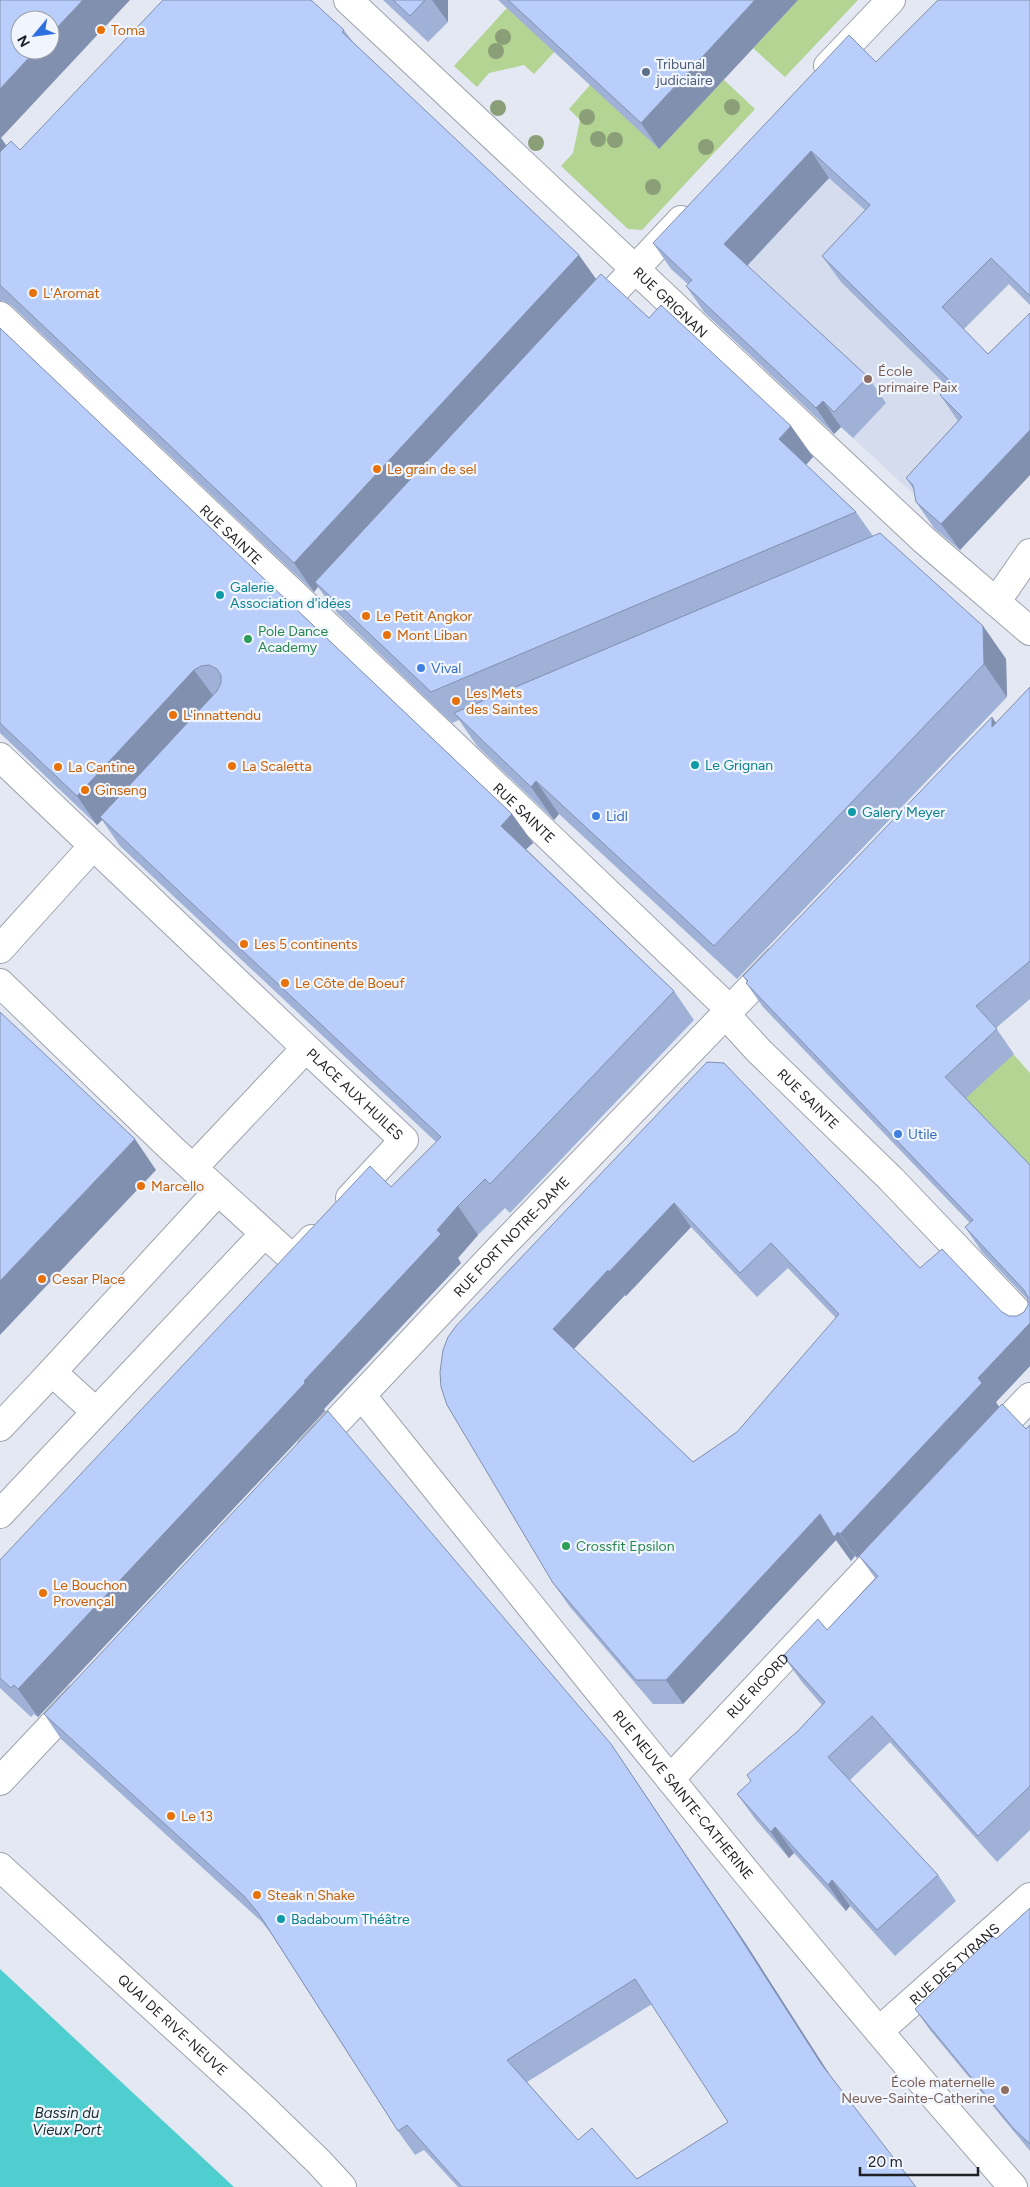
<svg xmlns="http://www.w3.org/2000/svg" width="1030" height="2187" font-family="Figtree,sans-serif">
<rect width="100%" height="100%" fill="#e3e8f3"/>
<path fill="#d4dced" d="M802,131L867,194L865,297L1030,460V475L966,543L671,269Z"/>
<g fill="#b3d493">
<path d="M798,0H858L785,77L753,48Z"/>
<path d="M507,8L555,51L534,74L524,65L489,73L477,87L454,66Z"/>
<path d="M724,80L755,109L642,230L628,229L561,166L573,153L580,120L569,109L590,85Z"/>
<path d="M1013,1054L1030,1073V1172L962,1101Z"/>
</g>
<path fill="#4fced0" d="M0,1969L234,2187H0Z"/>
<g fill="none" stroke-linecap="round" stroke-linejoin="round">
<g stroke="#9ea3ad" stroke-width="30">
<g id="minor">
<path id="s1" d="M348,0L924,540L1030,631"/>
<path d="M828,66L891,0"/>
<path id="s2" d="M0,316L449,741L726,1006V1015L759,1051L891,1179L1030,1325"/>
<path d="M590,317L681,220"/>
<path d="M996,602L1030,553"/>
<path d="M0,757L306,1048"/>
<path d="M0,949L93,846"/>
<path d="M0,983L173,1150L293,1259L312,1239"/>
<path id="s3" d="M193,1168L306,1048L404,1140L350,1198"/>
<path d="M52,1372L218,1191"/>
<path id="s4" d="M362,1396C576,1662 787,1930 1013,2187"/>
<path d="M96,1412L264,1234"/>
<path d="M0,1427L52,1372L96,1412L0,1514"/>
<path d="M986,1443L1030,1397"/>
<path id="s5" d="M311,1449L499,1249L777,961"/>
<path id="s6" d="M670,1779L893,1542"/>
<path d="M0,1781L78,1698"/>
<path id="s7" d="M879,2031L1030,1897"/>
</g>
</g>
<g stroke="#9ea3ad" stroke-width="30">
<g id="major">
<path id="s8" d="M0,1867L258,2103L318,2161L342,2187"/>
</g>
</g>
<use href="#minor" stroke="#fff" stroke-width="28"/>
<use href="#major" stroke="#fff" stroke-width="28"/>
</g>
<g fill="#8a9f78">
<circle cx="503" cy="37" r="8"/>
<circle cx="496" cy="51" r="8"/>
<circle cx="732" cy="107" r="8"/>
<circle cx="498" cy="108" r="8"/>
<circle cx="587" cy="117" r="8"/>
<circle cx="598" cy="139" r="8"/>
<circle cx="615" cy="140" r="8"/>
<circle cx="536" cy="143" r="8"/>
<circle cx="706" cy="147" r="8"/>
<circle cx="653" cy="187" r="8"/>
</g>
<g fill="#9fb1d7" fill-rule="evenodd">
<path d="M0,0L1,138L6,145L20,150L344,30L353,42L596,279L791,426L813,457L806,465L856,512L873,536L983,626L1006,659L1007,697L737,979L559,814L554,820L477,746L459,720L452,723L337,613L318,587L314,592L11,305L3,301H0Z"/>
<path d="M383,0H448V22L428,42Z"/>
<path d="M498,0H798L659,149Z"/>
<path d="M1030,0V305L1009,284L964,329L988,354L1030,313V475L960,550L934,528L916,502L914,490L906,478L958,421L940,395L948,387L841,282L822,256L865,210L829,178L747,266L868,377L886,403L853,438L841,427L834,434L704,312L686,286L688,284L671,269L653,243L876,62Z"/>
<path d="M0,328L512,814L533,843L526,849L674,991L694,1020L510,1213L505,1208L478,1235L458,1258L461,1263L324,1409L325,1411L38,1717L34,1714L31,1717L0,1688V1560L391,1187L436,1142L120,846L102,820L97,825L0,733Z"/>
<path d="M1030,687V999L996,1028L1014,1054L966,1098L1030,1165V1366L996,1402L999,1407L857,1558L855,1556L851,1561L836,1540L683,1704H653L570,1607L553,1583L447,1405L707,1062L920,1268L1009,1316H1017L1024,1312L1028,1305V1300L982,1252L965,1227L970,1223L763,1007L746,983L747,982L743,976L996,723ZM691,1227L757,1297L788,1268L836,1318L737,1432L693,1462L574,1349L625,1295L626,1296Z"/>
<path d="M1030,1425V1830L997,1862L890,1742L850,1780L938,1875L956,1901L895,1956L850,1906L846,1911L794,1853L789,1858L756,1820L737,1794L751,1781L822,1705L802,1682L783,1656L827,1630L875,1578L859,1556Z"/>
<path d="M44,1714L611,1744L746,1944L830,2076L916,2187H458L424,2150L415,2155L398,2131L270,1932L261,1921L61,1739ZM652,2004L728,2122L637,2179L578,2140L527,2082Z"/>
<path d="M1030,1908V2151L930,2030L915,2009L996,1939Z"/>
</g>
<g fill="#8290af">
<path d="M83,0H130L1,138L8,148L0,158V89L36,50H50V35Z"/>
<path d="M432,0H448V22Z"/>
<path d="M755,0H798L659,149L641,123Z"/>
<path d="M811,151L829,178L742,271L724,244Z"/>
<path d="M579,255L599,283L315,582L318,587L314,592L294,563Z"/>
<path d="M823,401L841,427L834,434L816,408Z"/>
<path d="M791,426L813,457L801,470L779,439Z"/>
<path d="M1030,430V475L960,550L941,524Z"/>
<path d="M983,626L1006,659L1007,697L984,664Z"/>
<path d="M194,670L215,698L100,817L102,820L97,825L77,796Z"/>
<path d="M992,717L1009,741L992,727Z"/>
<path d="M536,781L559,814L554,820L531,787Z"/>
<path d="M512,814L533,843L521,854L501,826Z"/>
<path d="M135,1139L156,1170L0,1335V1281Z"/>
<path d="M674,1203L691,1227L626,1296L609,1272Z"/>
<path d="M458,1206L478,1235L458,1258L461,1263L324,1409L325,1411L38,1717L18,1689L304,1381Z"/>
<path d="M608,1270L625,1295L570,1353L553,1329Z"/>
<path d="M1030,1323V1366L996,1402L999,1407L857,1558L840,1534L978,1378Z"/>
<path d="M820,1514L838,1532L855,1556L851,1561L836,1540L683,1704L666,1680Z"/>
<path d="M611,1744L746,1944L839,2089L822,2065Z"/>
<path d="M775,1827L794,1853L789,1858L771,1832Z"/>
<path d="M832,1880L850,1906L846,1911L828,1885Z"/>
</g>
<g fill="#b9cefa" stroke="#8290af" fill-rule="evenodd">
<path d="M0,0H83L50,35V20H20V50H36L0,89Z"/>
<path d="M163,0H311L344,30L342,32L579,255L294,563L0,285V152L11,141L20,150Z"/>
<path d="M393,0H425L410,16Z"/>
<path d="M508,0H755L641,123Z"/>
<path d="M938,0H1030V296L991,258L942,307L988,354L1030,313V430L941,524L916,502L913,485L906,478L962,417L940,395L952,383L822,256L870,205L811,151L724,244L868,377L834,412L823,401L816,408L686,286L692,280L653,243L849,35L876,62Z"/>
<path d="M601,274L649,318L661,305L791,426L779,439L856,512L431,692L315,582Z"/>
<path d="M0,328L512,814L501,826L674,991L490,1184L485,1179L458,1206L437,1230L441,1234L304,1381L305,1383L18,1689L14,1685L11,1688L0,1678V1560L370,1166L391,1187L441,1137L100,817L217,691L221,683V675L217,669L209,665L201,666L194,670L77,796L0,723Z"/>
<path d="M880,533L983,626L984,664L714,946L536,781L531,787L454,713Z"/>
<path d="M1030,687V961L976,1006L997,1029L945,1077L1030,1165V1323L978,1378L982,1383L840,1534L838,1532L834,1537L820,1514L666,1680H636L553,1583L447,1405L441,1387L440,1372L443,1350L448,1337L456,1326L707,1062L724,1063L920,1268L942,1249L1002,1312L1009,1316H1017L1024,1312L1028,1305V1297L1024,1290L965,1227L973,1220L746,983L748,981L743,976L992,717V727ZM674,1203L740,1273L771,1243L839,1314L737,1432L693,1462L553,1329L608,1270L609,1272Z"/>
<path d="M0,1012L135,1139L0,1281Z"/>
<path d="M1002,1404L1026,1429L1030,1425V1786L978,1836L872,1716L828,1757L938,1875L877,1930L832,1880L828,1885L775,1827L771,1832L737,1794L751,1781L747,1775L798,1731L825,1702L783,1656L818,1619L827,1630L878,1576L859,1556Z"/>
<path d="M328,1411L611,1744L729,1920L822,2065L916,2187H462L407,2125L398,2131L259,1914L244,1896L44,1714ZM635,1979L728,2122L637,2179L592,2128L578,2140L507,2060Z"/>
<path d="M1030,1908V2144L1013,2128L915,2009L993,1936L996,1939Z"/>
</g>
<g fill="#e8710a" stroke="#f1f5fe" stroke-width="2">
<circle cx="101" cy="30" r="5"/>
<circle cx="33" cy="293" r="5"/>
<circle cx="377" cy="469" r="5"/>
<circle cx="366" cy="616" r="5"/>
<circle cx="387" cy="635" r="5"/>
<circle cx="456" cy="701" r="5"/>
<circle cx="173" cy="715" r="5"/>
<circle cx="232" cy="766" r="5"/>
<circle cx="58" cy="767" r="5"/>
<circle cx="85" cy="790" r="5"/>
<circle cx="244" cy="944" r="5"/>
<circle cx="285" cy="983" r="5"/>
<circle cx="141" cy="1186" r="5"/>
<circle cx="42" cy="1279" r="5"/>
<circle cx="43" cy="1593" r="5"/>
<circle cx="171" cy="1816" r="5"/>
<circle cx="257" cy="1895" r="5"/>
</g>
<circle fill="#5c6f8a" stroke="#f1f5fe" stroke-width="2" cx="646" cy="72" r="5"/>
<g fill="#8d6e63" stroke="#f1f5fe" stroke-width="2">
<circle cx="868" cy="379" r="5"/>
<circle cx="1005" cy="2090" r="5"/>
</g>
<g fill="#0f9aa8" stroke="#f1f5fe" stroke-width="2">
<circle cx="220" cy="595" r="5"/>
<circle cx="695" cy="765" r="5"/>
<circle cx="852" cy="812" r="5"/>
<circle cx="281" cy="1919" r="5"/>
</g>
<g fill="#2e9e5b" stroke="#f1f5fe" stroke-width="2">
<circle cx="248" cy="639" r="5"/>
<circle cx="566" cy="1546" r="5"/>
</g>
<g fill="#3f7fe0" stroke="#f1f5fe" stroke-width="2">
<circle cx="421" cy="668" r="5"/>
<circle cx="596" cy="816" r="5"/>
<circle cx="898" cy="1134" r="5"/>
</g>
<g text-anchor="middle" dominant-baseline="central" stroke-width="4.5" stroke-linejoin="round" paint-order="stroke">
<g font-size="14" fill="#c56008" stroke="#f1f5fe" text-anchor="start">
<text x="111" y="30">Toma</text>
<text x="43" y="293">L'Aromat</text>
<text x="387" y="469">Le grain de sel</text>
<text x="376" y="616">Le Petit Angkor</text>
<text x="397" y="635">Mont Liban</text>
<text x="466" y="693">Les Mets<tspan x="466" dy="16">des Saintes</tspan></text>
<text x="183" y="715">L'innattendu</text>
<text x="242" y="766">La Scaletta</text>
<text x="68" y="767">La Cantine</text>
<text x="95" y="790">Ginseng</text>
<text x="254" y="944">Les 5 continents</text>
<text x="295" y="983">Le Côte de Boeuf</text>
<text x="151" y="1186">Marcello</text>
<text x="52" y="1279">Cesar Place</text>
<text x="53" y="1585">Le Bouchon<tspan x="53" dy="16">Provençal</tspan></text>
<text x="181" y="1816">Le 13</text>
<text x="267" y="1895">Steak n Shake</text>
</g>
<g font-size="14" fill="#4e5e75" stroke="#f1f5fe" text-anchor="start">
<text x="656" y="64">Tribunal<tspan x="656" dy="16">judiciaire</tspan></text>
</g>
<g font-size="14" fill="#1e2024" stroke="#f1f5fe">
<text stroke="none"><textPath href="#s1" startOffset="442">RUE GRIGNAN</textPath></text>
<text stroke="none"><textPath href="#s2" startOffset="318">RUE SAINTE</textPath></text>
<text stroke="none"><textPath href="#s2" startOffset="722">RUE SAINTE</textPath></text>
<text stroke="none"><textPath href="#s3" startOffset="232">PLACE AUX HUILES</textPath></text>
<text stroke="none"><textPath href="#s2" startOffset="1128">RUE SAINTE</textPath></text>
<text stroke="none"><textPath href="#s5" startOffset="292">RUE FORT NOTRE-DAME</textPath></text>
<text stroke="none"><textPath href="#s6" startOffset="128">RUE RIGORD</textPath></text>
<text stroke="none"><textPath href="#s4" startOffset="512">RUE NEUVE SAINTE-CATHERINE</textPath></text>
<text stroke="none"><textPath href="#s7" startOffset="101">RUE DES TYRANS</textPath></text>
<text stroke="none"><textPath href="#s8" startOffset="234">QUAI DE RIVE-NEUVE</textPath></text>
</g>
<g font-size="14" fill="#785e54" stroke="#f1f5fe" text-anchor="start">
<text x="878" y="371">École<tspan x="878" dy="16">primaire Paix</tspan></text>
<text x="995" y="2082" text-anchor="end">École maternelle<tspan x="995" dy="16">Neuve-Sainte-Catherine</tspan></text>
</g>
<g font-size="14" fill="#0d838f" stroke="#f1f5fe" text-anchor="start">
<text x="230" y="587">Galerie<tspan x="230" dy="16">Association d'idées</tspan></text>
<text x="705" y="765">Le Grignan</text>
<text x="862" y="812">Galery Meyer</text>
<text x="291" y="1919">Badaboum Théâtre</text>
</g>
<g font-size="14" fill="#27864d" stroke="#f1f5fe" text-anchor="start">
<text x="258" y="631">Pole Dance<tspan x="258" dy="16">Academy</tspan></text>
<text x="576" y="1546">Crossfit Epsilon</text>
</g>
<g font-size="14" fill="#366cbe" stroke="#f1f5fe" text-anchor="start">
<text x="431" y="668">Vival</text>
<text x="606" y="816">Lidl</text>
<text x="908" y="1134">Utile</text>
</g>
<g font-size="15" font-style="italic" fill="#172d2e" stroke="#f1f5fe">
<text x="67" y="2113">Bassin du<tspan x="67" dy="17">Vieux Port</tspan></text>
</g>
</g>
<g transform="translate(35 35) rotate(241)"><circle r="24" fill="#f1f5fe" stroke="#9da0a7"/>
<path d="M0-4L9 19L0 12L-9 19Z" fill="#2e71de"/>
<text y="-8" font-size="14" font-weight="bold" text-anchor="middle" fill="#1e2024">N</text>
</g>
<path d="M860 2167v8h118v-8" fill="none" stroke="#1e2024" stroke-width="2.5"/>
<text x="868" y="2167" font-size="15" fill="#1e2024" stroke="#f1f5fe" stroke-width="4" paint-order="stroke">20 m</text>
</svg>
